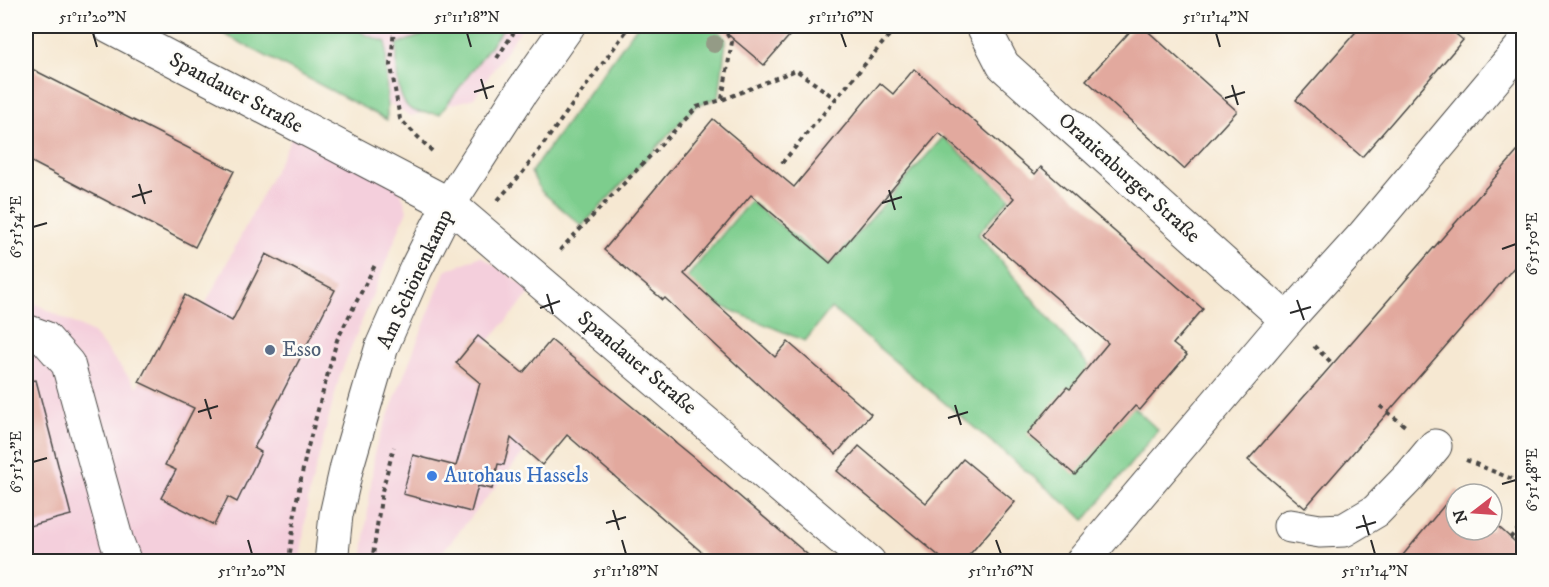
<svg xmlns="http://www.w3.org/2000/svg" width="1549" height="587" font-family="'IM FELL DW Pica',serif">
<rect width="100%" height="100%" fill="#fdfcf7"/>
<filter id="ink" filterUnits="userSpaceOnUse"><feTurbulence type="fractalNoise" baseFrequency=".0167" numOctaves="2"/><feDisplacementMap in="SourceGraphic" scale="12" xChannelSelector="R" yChannelSelector="G"/><feConvolveMatrix kernelMatrix="1 2 1 2 8 2 1 2 1" color-interpolation-filters="sRGB"/></filter>
<filter id="wash" filterUnits="userSpaceOnUse"><feTurbulence type="fractalNoise" baseFrequency=".008" numOctaves="4" result="noise"/><feDisplacementMap in="SourceGraphic" scale="24" xChannelSelector="R" yChannelSelector="G"/><feGaussianBlur stdDeviation="1.35" result="paint"/><feColorMatrix in="noise" values="0 0 0 0 0 0 0 0 0 0 0 0 0 0 0 0 0 1.4 0 .05"/><feComposite in="paint" operator="in"/></filter>
<g filter="url(#wash)">
<rect width="100%" height="100%" fill="#f6e8d2"/>
<g fill="#f4cfdc">
<path d="M252,26H523L474,98L411,116Z"/>
<path d="M294,133L398,183L407,210L340,375L309,494L300,561H26V299L93,333L137,387L185,295L205,305Z"/>
<path d="M481,256L532,291L487,343L477,336L456,363L539,434L435,561L362,562L375,449L445,271Z"/>
</g>
<g fill="#7dcd8d" stroke="#547c5c" stroke-width="1.5">
<path d="M209,26H354L364,34L386,42L387,120Z"/>
<path d="M430,26H505L440,114C433,113 417,113 412,110C394,99 397,62 397,44L423,35Z"/>
<path d="M637,26H715L726,40L719,97L696,106L582,226L541,191L531,172Z"/>
<path d="M943,137L1010,198L978,234L1089,366L1158,430L1085,520L831,308L805,341L678,288L750,201L830,265Z"/>
</g>
<g id="blocks">
<g fill="#e2a99e">
<path d="M718,26H798L764,65Z"/>
<path d="M1135,26H1142L1237,111L1184,169L1086,80Z"/>
<path d="M1361,26H1446L1463,40L1362,157L1296,100Z"/>
<path d="M26,66L234,171L195,247L26,159Z"/>
<path d="M914,69L1035,174L1041,167L1203,309L1173,344L1187,355L1140,410L1135,406L1075,475L1027,434L1067,387L1070,389L1108,343L983,234L1014,198L939,133L830,263L751,195L684,274L775,357L788,342L871,414L836,454L767,393L665,298L663,300L604,250L713,119L794,187L880,83L893,94Z"/>
<path d="M1524,144V256L1305,508L1248,460L1324,374Z"/>
<path d="M266,254L335,290L254,448L261,452L237,502L228,497L214,525L161,498L176,470L165,465L194,408L139,382L185,295L232,321Z"/>
<path d="M478,336L523,373L551,340L696,459L815,561H712L567,435L542,465L511,438L504,465L498,464L492,489L478,486L471,512L403,494L413,455L456,466L480,383L456,363Z"/>
<path d="M36,380L71,515L26,527V381Z"/>
<path d="M859,446L926,503L963,459L1015,502L964,561H945L837,471Z"/>
<path d="M1457,490L1462,494H1456V530H1492V521L1524,550V561H1398Z"/>
</g>
</g>
</g>
<g filter="url(#ink)">
<use href="#blocks" fill-opacity="0" stroke="#494744" stroke-width="1.5"/>
<g fill="none" stroke-linecap="round" stroke-linejoin="round">
<g stroke="#494744" stroke-width="35">
<g id="minor">
<path d="M109,26L449,204L869,562"/>
<path d="M983,26L1003,65L1287,320"/>
<path d="M26,331L45,338L68,364L117,542L123,557"/>
<path d="M1290,526L1320,531L1344,530L1376,511L1410,476L1435,446"/>
<path d="M1082,562L1287,320L1363,236L1524,44"/>
</g>
</g>
<g stroke="#494744" stroke-width="35">
<path id="major" d="M331,562L336,515L347,466L382,346L416,269L449,204L520,94L568,26"/>
</g>
<g stroke="#494744" stroke-width="4" stroke-dasharray="4.5 4.5" stroke-linecap="butt">
<path d="M394,26L391,66L400,119L432,151"/>
<path d="M722,26L732,42L722,99"/>
<path d="M497,58L518,26"/>
<path d="M782,163L897,26"/>
<path d="M498,200L523,172L630,26"/>
<path d="M560,250L697,107L722,100L796,70L836,99"/>
<path d="M1314,346L1333,364"/>
<path d="M1380,406L1405,426"/>
<path d="M1466,460L1524,484"/>
<path d="M1510,538L1524,523"/>
<path d="M289,562L296,504L306,454L337,340L375,265"/>
<path d="M372,562L382,491L394,447"/>
</g>
<use href="#minor" stroke="#fff" stroke-width="33"/>
<use href="#major" stroke="#fff" stroke-width="33"/>
</g>
<circle fill="#949b86" cx="714" cy="44" r="9"/>
</g>
<path fill="none" stroke="#2b2b2b" stroke-width="2" d="M93,33L97,47M467,33L471,47M841,33L846,47M1216,33L1220,47M481,79L487,99M1232,85L1238,105M474,92L494,86M1225,98L1245,92M139,184L145,204M889,190L895,210M132,197L152,191M882,203L902,197M33,227L47,223M1502,249L1516,244M547,294L553,314M1297,300L1304,320M540,308L560,301M1290,313L1311,307M205,399L211,419M955,405L961,425M198,412L218,406M948,418L968,412M33,462L47,458M1502,484L1516,480M613,510L619,530M1363,515L1369,535M606,523L626,517M1356,528L1376,522M248,540L252,554M622,540L626,554M996,540L1001,554M1371,540L1375,554"/>
<circle fill="#5c6f8a" stroke="#fdfcf7" stroke-width="2" cx="270" cy="350" r="6"/>
<circle fill="#3f7fe0" stroke="#fdfcf7" stroke-width="2" cx="432" cy="476" r="6"/>
<g text-anchor="middle" dominant-baseline="central" stroke-width="5" stroke-linejoin="round" paint-order="stroke">
<g font-size="21" fill="#2b2b2b" stroke="#fdfcf7">
<text transform="translate(236 93) rotate(28)">Spandauer Straße</text>
<text transform="translate(1129 178) rotate(42)">Oranienburger Straße</text>
<text transform="translate(415 279) rotate(-65)">Am Schönenkamp</text>
<text transform="translate(637 363) rotate(40)">Spandauer Straße</text>
</g>
<g font-size="21" fill="#4e5e75" stroke="#fdfcf7" text-anchor="start">
<text x="282" y="350">Esso</text>
</g>
<g font-size="21" fill="#366cbe" stroke="#fdfcf7" text-anchor="start">
<text x="444" y="476">Autohaus Hassels</text>
</g>
</g>
<rect width="1549" height="587" fill="none" stroke="#fdfcf7" stroke-width="66"/>
<g transform="translate(1474 512) rotate(253)"><circle r="28" fill="#fdfcf7" stroke="#a9a8a5" stroke-width="1.5"/>
<path d="M0-4.5L10 22L0 15L-10 22Z" fill="#d1495b"/>
<text y="-9" font-size="16" font-weight="bold" text-anchor="middle" fill="#2b2b2b">N</text>
</g>
<rect x="33" y="33" width="1483" height="521" fill="none" stroke="#2b2b2b" stroke-width="2"/>
<g font-size="15" text-anchor="middle" fill="#2b2b2b">
<text x="93" y="22">51°11'20"N</text>
<text x="467" y="22">51°11'18"N</text>
<text x="841" y="22">51°11'16"N</text>
<text x="1216" y="22">51°11'14"N</text>
<text transform="translate(16 227) rotate(-90)" y="5">6°51'54"E</text>
<text transform="translate(1532 244) rotate(-90)" y="5">6°51'50"E</text>
<text transform="translate(16 462) rotate(-90)" y="5">6°51'52"E</text>
<text transform="translate(1532 480) rotate(-90)" y="5">6°51'48"E</text>
<text x="252" y="576">51°11'20"N</text>
<text x="626" y="576">51°11'18"N</text>
<text x="1001" y="576">51°11'16"N</text>
<text x="1375" y="576">51°11'14"N</text>
</g>
</svg>
